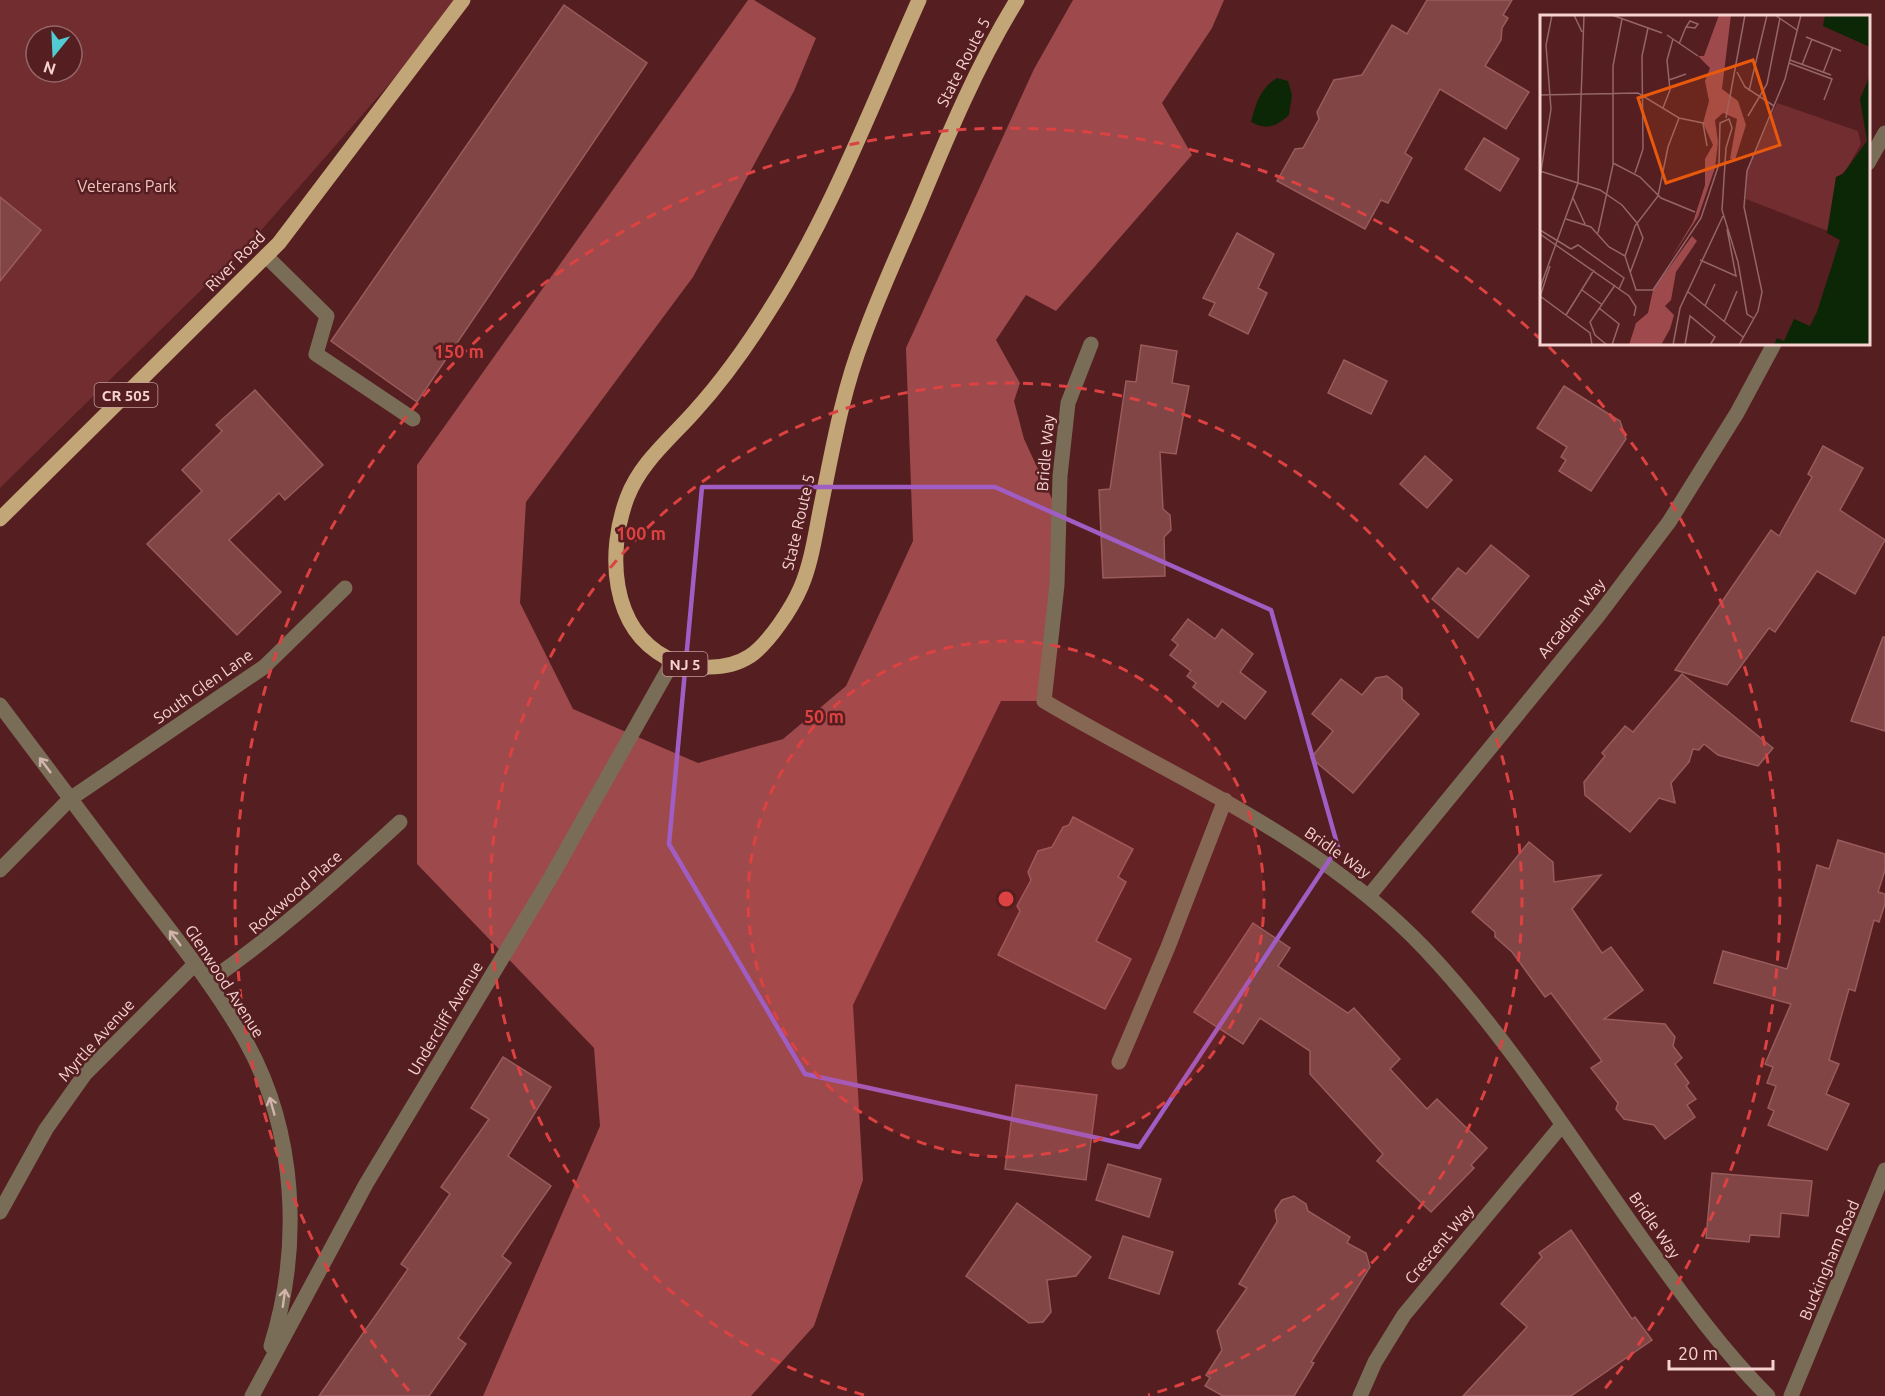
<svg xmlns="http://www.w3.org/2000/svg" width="1885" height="1396" font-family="Ubuntu,sans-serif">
<rect width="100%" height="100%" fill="#551e21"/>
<path fill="#722d30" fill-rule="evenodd" d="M0,0H463L257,235L0,488ZM36,36H72V72H36Z"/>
<path fill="#9e4a4c" d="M748,0H754L816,38L794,91L693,277L526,502L520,603L573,709L698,763L783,739L846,686L913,541L906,348L1034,69L1073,0H1224L1212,28L1162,103L1192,155L1056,311L1026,295L996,340L1020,383L1014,401L1024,439L1059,514L1044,701H1001L853,1005L863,1180L814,1326L751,1396H483L600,1126L594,1048L417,864V465Z"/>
<path fill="#0b2705" d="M1277,78L1288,81L1292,95L1289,115C1276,126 1268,131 1251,122C1256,103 1260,89 1277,78Z"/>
<g fill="#814546" stroke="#995b5b" stroke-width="1.5">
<path d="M1427,0H1512L1503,15L1508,18L1502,28L1501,40L1485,66L1529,92L1506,129L1440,89L1405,153L1412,158L1388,203L1381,200L1365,229L1277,181L1295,149L1303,148L1319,119L1317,112L1334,80L1362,75L1392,25L1407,34Z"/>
<path d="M564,5L647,63L417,402L331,341Z"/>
<path d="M1484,138L1519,159L1500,191L1465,169Z"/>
<path d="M0,197L41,230L0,281Z"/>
<path d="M1237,233L1274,254L1258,288L1267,293L1248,334L1209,315L1215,303L1203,298Z"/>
<path d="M1141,345L1177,351L1172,383L1189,386L1176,454L1160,452L1163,509L1170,515L1171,530L1164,537L1165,576L1103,578L1099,490L1110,489L1126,381L1136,382Z"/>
<path d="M1344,360L1387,381L1371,414L1328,393Z"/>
<path d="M1564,386L1620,421L1626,439L1591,491L1559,471L1566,460L1561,457L1567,447L1537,428Z"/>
<path d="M255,390L323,465L285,500L279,493L229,540L281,592L237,635L147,544L202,491L182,470L222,431L216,425Z"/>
<path d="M1823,446L1863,468L1840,510L1885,540L1855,594L1817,571L1775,632L1769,628L1727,685L1675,670L1771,530L1779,536L1812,477L1808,474Z"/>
<path d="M1425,456L1452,480L1427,508L1400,484Z"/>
<path d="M1491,545L1529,576L1478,638L1432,599L1458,568L1466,574Z"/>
<path d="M1188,619L1215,639L1222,629L1253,654L1240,672L1266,692L1245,719L1222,701L1218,707L1193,687L1196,683L1187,676L1191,671L1170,655L1178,645L1172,640Z"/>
<path d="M1883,637H1885V731L1851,721Z"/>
<path d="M1682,674L1773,748L1758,766L1718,755L1704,744L1699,750L1693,749L1689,762L1671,783L1675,803L1659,798L1630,832L1585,795L1584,782L1605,756L1602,753L1625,726L1633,732Z"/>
<path d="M1387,676L1402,688V699L1419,714L1353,793L1311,758L1333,731L1312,714L1341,679L1362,695L1376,678Z"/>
<path d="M1073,817L1133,849L1118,877L1126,882L1096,941L1131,959L1105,1009L998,955L1020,911L1017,906L1031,880L1028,872L1038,851L1052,847L1063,827L1069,825Z"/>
<path d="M1838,840L1885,854V870L1878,892L1885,894V904L1879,922L1874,920L1855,991L1849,989L1829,1060L1839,1064L1826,1094L1849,1104L1827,1150L1768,1125L1774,1111L1768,1108L1776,1086L1767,1083L1773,1067L1765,1064L1791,1004L1714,983L1723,951L1787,969L1817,865L1829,869Z"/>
<path d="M1529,842L1553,862L1554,882L1601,875L1572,909L1602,953L1611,947L1643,990L1604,1019L1665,1024L1675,1037L1673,1046L1682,1058L1675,1064L1689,1083L1686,1086L1696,1099L1687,1105L1695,1117L1665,1139L1654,1125L1624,1119L1616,1109L1618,1103L1591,1068L1602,1061L1551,993L1545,997L1512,952L1495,937V932L1472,912Z"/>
<path d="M1253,923L1290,948L1278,966L1348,1013L1354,1008L1400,1059L1390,1069L1427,1109L1437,1099L1487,1148L1471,1165L1474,1168L1431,1212L1377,1161L1383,1154L1310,1074V1051L1260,1018L1243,1044L1194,1012Z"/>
<path d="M503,1057L551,1087L508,1156L551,1186L502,1256L511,1263L458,1338L466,1344L429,1396H319L408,1269L401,1264L450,1194L441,1187L489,1119L471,1108Z"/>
<path d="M1016,1085L1097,1095L1086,1180L1005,1169Z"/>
<path d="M1108,1164L1161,1179L1149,1217L1096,1200Z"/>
<path d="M1712,1173L1812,1181L1808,1216L1781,1213L1779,1237L1750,1235L1749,1242L1706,1238Z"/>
<path d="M1294,1196L1306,1204L1308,1211L1350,1237L1347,1243L1366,1253L1370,1267L1311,1362L1314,1363L1294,1396H1223L1205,1386L1210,1378L1206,1375L1222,1350L1217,1331L1247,1288L1239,1284L1277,1222L1275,1210L1282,1200Z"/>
<path d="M1017,1203L1091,1257L1076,1276L1047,1280L1051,1312L1043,1322L1029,1323L966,1276Z"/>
<path d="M1571,1230L1632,1319L1635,1317L1652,1340L1571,1396H1463L1527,1327L1501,1304L1542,1257L1539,1253Z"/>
<path d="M1123,1236L1173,1252L1159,1294L1109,1278Z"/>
</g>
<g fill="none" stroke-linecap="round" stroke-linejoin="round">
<g stroke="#7a6d57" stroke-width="15">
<path d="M1868,163L1885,133"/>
<path d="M266,256L327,316L316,354L413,419"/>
<path d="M1091,344L1068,403L1060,476L1057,585L1044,701C1174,778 1319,837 1425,949C1508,1037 1573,1142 1643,1240C1682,1294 1721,1349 1768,1396"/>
<path d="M0,705C46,767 93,828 139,890C176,938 214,986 244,1038C297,1131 302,1246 271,1346"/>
<path d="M0,870L70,799L264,667L345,588"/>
<path d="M1369,896L1598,616L1669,522L1737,413L1774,344"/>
<path d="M208,982C277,934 338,879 400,822"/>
<path d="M1119,1062L1168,947L1225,800"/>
<path d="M0,1212L46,1129L85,1074L195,964"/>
<path d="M252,1396L366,1184L551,877L673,661"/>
<path d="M1360,1396L1375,1362L1404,1315L1562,1125"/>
<path d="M1791,1396L1885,1170"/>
</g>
<g stroke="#c2a677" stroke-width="15">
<path d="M919,0C872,105 831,214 769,311C747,346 722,381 694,412C670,439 640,463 627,498C607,552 610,628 667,658C691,670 727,671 750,656C769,643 792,608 801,587C811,564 815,536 820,511C832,452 842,392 864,336C880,292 900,249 919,205C948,135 977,65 1017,0"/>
<path d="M0,519L279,243L463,0"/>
</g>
</g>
<defs><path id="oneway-shaft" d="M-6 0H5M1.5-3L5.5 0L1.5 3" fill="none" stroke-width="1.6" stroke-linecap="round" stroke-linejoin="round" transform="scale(1.5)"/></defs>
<g stroke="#d1b4ac">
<use href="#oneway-shaft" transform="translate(45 765) rotate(-127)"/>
<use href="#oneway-shaft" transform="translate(175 938) rotate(-127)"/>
<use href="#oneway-shaft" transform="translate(272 1106) rotate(-106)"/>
<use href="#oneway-shaft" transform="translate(284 1298) rotate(-82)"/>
</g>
<path fill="none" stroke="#a05ec4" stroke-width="4.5" stroke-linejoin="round" d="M702,487H995L1271,610L1338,847L1139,1147L805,1074L669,844Z"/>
<circle cx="1006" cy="899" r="258" fill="#db4241" fill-opacity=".12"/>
<g fill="none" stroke="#db4241" stroke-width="3" stroke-dasharray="10 8">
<circle cx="1006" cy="899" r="258"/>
<path d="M864 1395A516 516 0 1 1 1148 1395"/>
<path d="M409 1391A774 774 0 0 1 1539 338M1549 347A774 774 0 0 1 1603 1391"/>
</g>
<g text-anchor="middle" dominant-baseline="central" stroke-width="5" stroke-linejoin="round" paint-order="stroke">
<g fill="#551e21" stroke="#c69c9c" stroke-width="1.5">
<rect x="94.5" y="383" width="63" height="24" rx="4.5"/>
<rect x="662.5" y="652" width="45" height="24" rx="4.5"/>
</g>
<g font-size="15" font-weight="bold" fill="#f6d2d0">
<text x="126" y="395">CR 505</text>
<text x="685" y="664">NJ 5</text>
</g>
<g font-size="16" fill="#f6d2d0" stroke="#551e21">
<text transform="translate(963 62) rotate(-63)">State Route 5</text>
<text transform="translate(235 261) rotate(-45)">River Road</text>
<text transform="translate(1045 453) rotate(-85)">Bridle Way</text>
<text transform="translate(798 522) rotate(-77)">State Route 5</text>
<text transform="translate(1571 618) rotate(-51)">Arcadian Way</text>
<text transform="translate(203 686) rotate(-35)">South Glen Lane</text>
<text transform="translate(1338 852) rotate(35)">Bridle Way</text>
<text transform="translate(295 892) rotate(-41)">Rockwood Place</text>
<text transform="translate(225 981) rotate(57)">Glenwood Avenue</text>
<text transform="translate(445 1018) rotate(-59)">Undercliff Avenue</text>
<text transform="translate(96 1040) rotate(-48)">Myrtle Avenue</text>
<text transform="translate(1655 1225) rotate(55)">Bridle Way</text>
<text transform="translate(1439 1244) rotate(-50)">Crescent Way</text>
<text transform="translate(1829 1260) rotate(-67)">Buckingham Road</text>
</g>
<g font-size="16" fill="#f5c3c2" stroke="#551e21">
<text x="127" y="186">Veterans Park</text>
</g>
</g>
<g transform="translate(1540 15)">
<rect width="330" height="330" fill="#551e21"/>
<path d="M237,88L318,116L321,129L306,155L296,163L288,216L206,184L207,154Z" fill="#722d30"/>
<path d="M179,0H191L182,74L198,86L206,110L195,145L190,144L197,104L183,98L175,105L178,127L175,153L158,202L130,245L153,207L165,170V144L173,130L163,108L169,86L165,66L170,53L158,41H164ZM152,221L157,226L136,257L131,285L125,291L134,300L130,314L121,330H89L96,308L108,298L113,275Z" fill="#9e4a4c"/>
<path d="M285,0H330V32L283,11ZM330,60V330H234L237,323L244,326L254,304L270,311L277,297L300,225L287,218L296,162L303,159L327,126L320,84Z" fill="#0b2705"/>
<path fill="none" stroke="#956667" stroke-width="1.5" d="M34,0L42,17M72,0L122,18M235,0L257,15M127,20L158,41M266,22L301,36M139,29L146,12L150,6L158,9L155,13L146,12M250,45L291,60M249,48L292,64L284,85M262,50L272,24M197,57L205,72L234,91M283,58L293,32M129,65L146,59M209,76L227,0M0,80L98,78L139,103L163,108L167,131M123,93L130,75L127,45L133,24M208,101L227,69L240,3M186,103L205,0M73,148L100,162L121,183L155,197M0,156L60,175L82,190L97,208L103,223L90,258M95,158L103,134L102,41L108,13M0,162L11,94L6,30L12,0M33,183L45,209M26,204L51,212L69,232L85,241L96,275H113L161,203L179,149L180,108L189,104L192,113L186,133L182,195L198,247L207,299L213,303M0,215L31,234M58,218L73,150V51L82,4M0,219L89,281L96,292L94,301M31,234L38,230L84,263L79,274M85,241L95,211L118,181L128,132L139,103M160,245L196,261L187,214M0,273L38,168L44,0M42,275L61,289M147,276L203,322M0,281L50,318L52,330M0,282L10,251M165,291L175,269M59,293L79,309L72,330M26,300L54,255M184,307L197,276M67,330L55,320L50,307L75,270M133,330L140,293L183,201M145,330L150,301L175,322L170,330M199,330L218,296L222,277L204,192L207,156L245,64L261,0"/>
<path fill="#e8590c" fill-opacity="0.15" stroke="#e8590c" stroke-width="3" d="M213,45L240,130L126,168L98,83Z"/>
<rect width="330" height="330" fill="none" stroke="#f6d2d0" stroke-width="3"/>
</g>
<circle cx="1006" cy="899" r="9" fill="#db4241" stroke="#551e21" stroke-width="3"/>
<g font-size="18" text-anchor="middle" font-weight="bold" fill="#db4241" stroke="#551e21" stroke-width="5" stroke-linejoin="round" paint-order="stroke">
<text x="459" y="358">150 m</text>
<text x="641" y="540">100 m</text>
<text x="824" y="723">50 m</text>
</g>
<g transform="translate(54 54) rotate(198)"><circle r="28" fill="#551e21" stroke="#956667" stroke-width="1.5"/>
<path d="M0-4.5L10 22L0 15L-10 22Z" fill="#51ccd3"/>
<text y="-9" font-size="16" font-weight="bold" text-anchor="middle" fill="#f6d2d0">N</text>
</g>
<path d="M1669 1360v9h104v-9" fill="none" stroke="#f6d2d0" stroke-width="3"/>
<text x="1678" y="1360" font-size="18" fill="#f6d2d0" stroke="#551e21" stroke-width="4.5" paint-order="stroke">20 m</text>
</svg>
